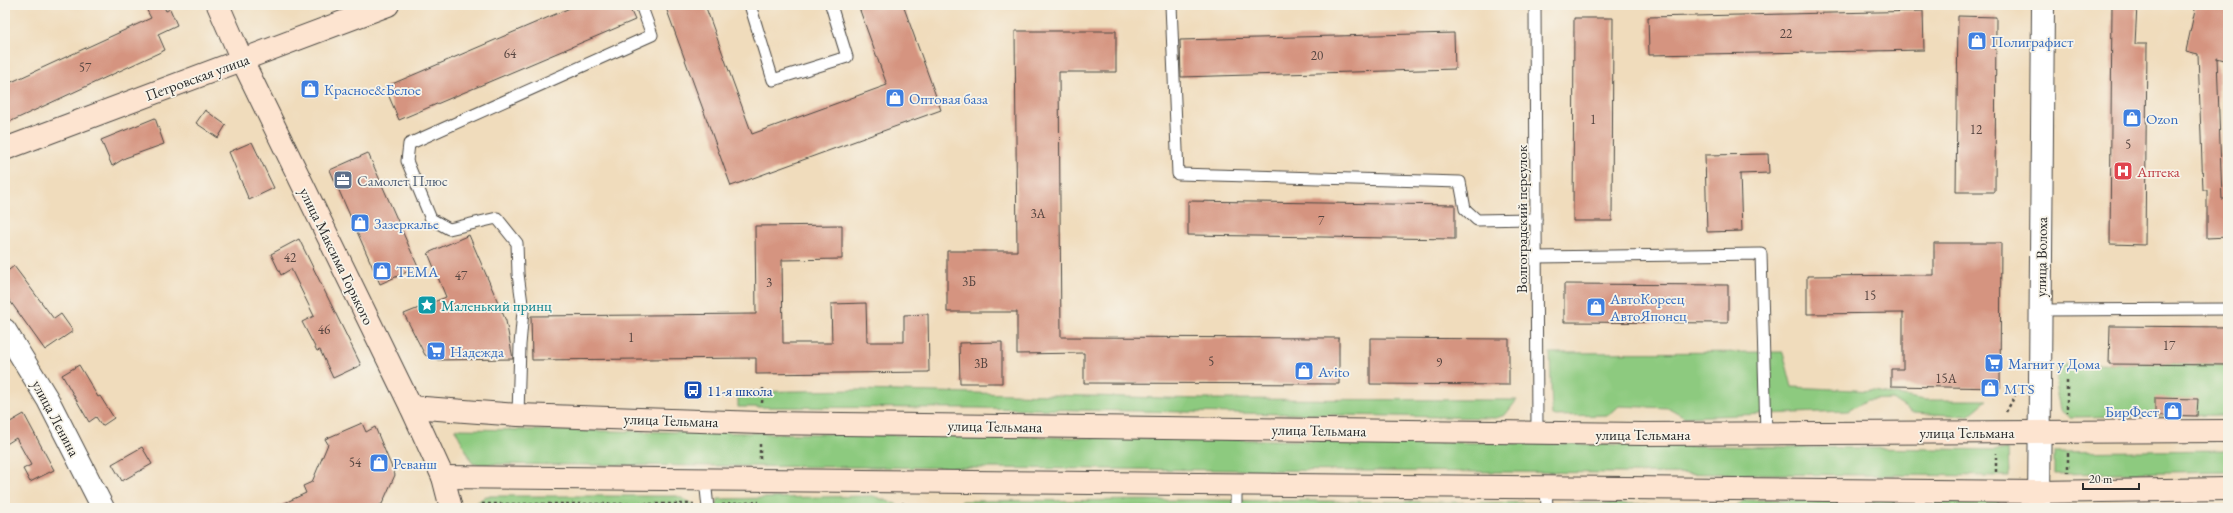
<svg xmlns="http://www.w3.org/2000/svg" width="2233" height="513" font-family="'EB Garamond',serif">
<rect width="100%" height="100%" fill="#f7f3e8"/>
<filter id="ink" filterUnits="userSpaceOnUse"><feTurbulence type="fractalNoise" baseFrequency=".025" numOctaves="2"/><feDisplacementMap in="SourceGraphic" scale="8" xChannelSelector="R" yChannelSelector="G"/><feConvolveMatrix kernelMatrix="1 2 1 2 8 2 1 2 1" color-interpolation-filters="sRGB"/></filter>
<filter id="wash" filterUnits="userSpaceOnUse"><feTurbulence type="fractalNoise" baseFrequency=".012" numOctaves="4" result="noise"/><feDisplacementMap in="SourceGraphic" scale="16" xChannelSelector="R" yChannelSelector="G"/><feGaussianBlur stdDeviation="0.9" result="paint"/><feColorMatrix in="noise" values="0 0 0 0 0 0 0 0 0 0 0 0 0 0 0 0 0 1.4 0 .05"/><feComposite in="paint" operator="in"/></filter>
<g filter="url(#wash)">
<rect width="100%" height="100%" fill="#f0dcbc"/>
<g fill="#8dca7f" stroke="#5c7a55">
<path d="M1783,352L1792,387L1874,391L1925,400H1987L1968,416L1913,413L1892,399L1867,400L1848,411L1685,417L1669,408L1619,406L1609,415L1552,416L1550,353Z"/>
<path d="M2114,364L2228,365V415L2069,417L2060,410L2057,395L2056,365Z"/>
<path d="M860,390L1203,399L1517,400L1505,415L1496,418L978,408L738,407V392Z"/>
<path d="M455,429L2008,450L2009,476L473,464Z"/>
<path d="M2228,450V471L2054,474V452Z"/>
<path d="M486,496H677L692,503L697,508H474L475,504Z"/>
<path d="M873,496L907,508H716L718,499Z"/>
<path d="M1202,500L1647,504L1650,508H957L961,501Z"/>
<path d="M1744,500L1999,501L1998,508H1735Z"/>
</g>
<g id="blocks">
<g fill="#d59480">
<path d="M144,5H163L166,11L170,9L177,25L158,34L165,50L5,124V85L151,18Z"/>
<path d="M577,5H628L635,20L399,120L385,87Z"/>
<path d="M665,5H705L752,134L887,85L858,5H903L941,110L731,186Z"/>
<path d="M2112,5H2137L2135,44H2147L2145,245L2110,244Z"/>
<path d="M2196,5H2228V61L2217,58L2222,199H2228V237L2207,238V190H2203L2198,54L2186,51Z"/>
<path d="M1923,11L1924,50L1649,55L1648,17Z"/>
<path d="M1958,16L1996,17L1995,192H1956Z"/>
<path d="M1574,18H1613L1612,221H1573Z"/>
<path d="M1015,31H1116V72H1059L1061,337L1339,338V384L1084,383V353L1017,354V312H947V251H1017Z"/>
<path d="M1454,33L1455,69L1181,77L1180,40Z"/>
<path d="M205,110L226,125L218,138L196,123Z"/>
<path d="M155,118L164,144L125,158L112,166L101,140Z"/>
<path d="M252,142L274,188L249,200L229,152Z"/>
<path d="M368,153L418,267L380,284L330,170Z"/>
<path d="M1768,154L1769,173L1740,174L1742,231L1707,232L1705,155Z"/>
<path d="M1188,201L1455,205V239L1188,235Z"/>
<path d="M842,225V259L782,260L783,343H832L831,304L866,303L867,342H904V315L928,314L929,372L756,374V358L532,360L531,316L756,314L755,226Z"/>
<path d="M469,235L506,321L513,359L438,360L425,355L404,314L446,297L428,253Z"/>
<path d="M299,239L361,365L333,378L320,350L317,351L302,322L314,316L291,269L281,275L271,254Z"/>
<path d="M1934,243H2001L2000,388L1891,386V369H1903V313L1807,314V276L1934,275Z"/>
<path d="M14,266L54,319L61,314L73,331L45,350L5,294V273Z"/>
<path d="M1564,284L1728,285V323L1564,322Z"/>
<path d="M2110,326L2228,327V365L2109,364Z"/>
<path d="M1370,338L1509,339V385L1370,384Z"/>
<path d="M1002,342V383H960L959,343Z"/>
<path d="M79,365L98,397L100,396L114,418L102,426L96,417L89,422L62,375Z"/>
<path d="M2155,398L2198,399L2197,416L2155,415Z"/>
<path d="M24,414L54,470L30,482L23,469L31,465L16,438L5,445V425Z"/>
<path d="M362,423L366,432L375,427L395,475L382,504L374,508H274L306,493L303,486L312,482L328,444L325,439Z"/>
<path d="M142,447L152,464L122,481L112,464Z"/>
</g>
</g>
</g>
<g filter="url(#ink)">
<use href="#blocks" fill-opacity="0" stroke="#494641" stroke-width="1"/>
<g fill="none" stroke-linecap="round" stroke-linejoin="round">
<g stroke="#494641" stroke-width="13">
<g id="service">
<path d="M750,5L773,80L847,57L831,5"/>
<path d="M1171,5L1178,174L1460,182L1465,209L1477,220L1536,219"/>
<path d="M1535,5L1537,432"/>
<path d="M1536,257L1761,254L1766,434"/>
<path d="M2041,310L2228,309"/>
<path d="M518,415L520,345L523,311L518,274L517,243L497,218L449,229L431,219L407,161L409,144L652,35L641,5"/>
<path d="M705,480L708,508"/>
<path d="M1546,488L1547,508"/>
<path d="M1236,508V485"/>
</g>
</g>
<g stroke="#494641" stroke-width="24">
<path id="minor" d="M5,330L48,400L103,508"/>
</g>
<g stroke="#494641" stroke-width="24">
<path id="tertiary" d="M2039,508L2043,5"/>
</g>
<g stroke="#494641" stroke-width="24">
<g id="secondary">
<path d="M218,5L242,60L411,407L443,477L451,508"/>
<path d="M5,149L388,5"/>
<path d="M411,407L518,415L761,423L1643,434L2228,431"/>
<path d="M443,477L2039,492L2228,489"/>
</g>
</g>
<g stroke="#494641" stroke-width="2.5" stroke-dasharray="3 3" stroke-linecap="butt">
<path d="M2067,381V412"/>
<path d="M762,403L763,388"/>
<path d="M2006,412L2015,396"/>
<path d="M2068,453V472"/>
<path d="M760,459V442"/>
<path d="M1996,472V453"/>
<path d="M902,503L908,508"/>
<path d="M722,505L759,502"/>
<path d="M479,508L480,504H694"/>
</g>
<use href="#service" stroke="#fff" stroke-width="11"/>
<use href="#minor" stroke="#fff" stroke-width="22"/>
<use href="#tertiary" stroke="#fff" stroke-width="22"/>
<use href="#secondary" stroke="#fde4d0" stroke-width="22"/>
</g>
</g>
<defs>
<g id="shop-square" transform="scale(1)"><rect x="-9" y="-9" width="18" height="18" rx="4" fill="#3f7fe0" stroke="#f7f3e8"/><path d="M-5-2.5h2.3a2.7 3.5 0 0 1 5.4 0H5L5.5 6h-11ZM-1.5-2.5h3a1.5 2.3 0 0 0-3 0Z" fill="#fff"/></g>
<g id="hospital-square" transform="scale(1)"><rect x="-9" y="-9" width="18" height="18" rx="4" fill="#e0444e" stroke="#f7f3e8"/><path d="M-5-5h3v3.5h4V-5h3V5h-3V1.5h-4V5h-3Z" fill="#fff"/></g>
<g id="office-square" transform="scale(1)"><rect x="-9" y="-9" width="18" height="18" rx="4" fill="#5c6f8a" stroke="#f7f3e8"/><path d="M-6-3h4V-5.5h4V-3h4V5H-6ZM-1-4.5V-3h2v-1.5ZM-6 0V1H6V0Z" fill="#fff"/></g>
<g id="sight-square" transform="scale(1)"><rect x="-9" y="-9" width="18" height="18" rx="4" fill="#0f9aa8" stroke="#f7f3e8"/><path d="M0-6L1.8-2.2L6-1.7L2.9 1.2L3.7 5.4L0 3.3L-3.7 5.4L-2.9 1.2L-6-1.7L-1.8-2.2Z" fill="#fff"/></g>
<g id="supermarket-square" transform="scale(1)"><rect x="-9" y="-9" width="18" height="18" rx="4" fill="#3f7fe0" stroke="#f7f3e8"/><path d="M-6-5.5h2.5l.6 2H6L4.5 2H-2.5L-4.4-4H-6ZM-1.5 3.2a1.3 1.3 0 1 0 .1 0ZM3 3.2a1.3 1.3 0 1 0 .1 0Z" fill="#fff"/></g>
<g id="bus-square" transform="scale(1)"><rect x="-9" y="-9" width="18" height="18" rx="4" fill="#1a4fb4" stroke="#f7f3e8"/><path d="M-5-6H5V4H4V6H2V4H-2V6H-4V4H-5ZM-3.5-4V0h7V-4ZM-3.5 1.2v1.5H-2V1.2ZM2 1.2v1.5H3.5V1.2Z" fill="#fff"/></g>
</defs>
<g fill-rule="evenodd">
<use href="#shop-square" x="1977" y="41"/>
<use href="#shop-square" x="310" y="89"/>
<use href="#shop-square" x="895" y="98"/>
<use href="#shop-square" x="2132" y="118"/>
<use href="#hospital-square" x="2123" y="171"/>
<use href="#office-square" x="343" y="180"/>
<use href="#shop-square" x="360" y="223"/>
<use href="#shop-square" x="382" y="271"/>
<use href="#sight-square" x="427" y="305"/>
<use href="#shop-square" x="1596" y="307"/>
<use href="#supermarket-square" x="436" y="351"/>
<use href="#supermarket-square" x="1994" y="363"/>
<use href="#shop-square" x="1304" y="371"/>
<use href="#shop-square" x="1990" y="388"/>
<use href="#bus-square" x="693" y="390"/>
<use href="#shop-square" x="2173" y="411"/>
<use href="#shop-square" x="379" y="463"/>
</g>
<g text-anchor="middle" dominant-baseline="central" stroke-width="3.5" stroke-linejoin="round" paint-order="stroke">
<g font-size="13" fill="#564540">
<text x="1786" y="33">22</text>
<text x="510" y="53">64</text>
<text x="1317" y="55">20</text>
<text x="85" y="67">57</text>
<text x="1593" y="119">1</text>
<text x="1976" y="129">12</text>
<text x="2128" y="144">5</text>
<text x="1038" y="213">3А</text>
<text x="1321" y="220">7</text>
<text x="290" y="257">42</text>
<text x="461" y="275">47</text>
<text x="969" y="281">3Б</text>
<text x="769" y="282">3</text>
<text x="1870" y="295">15</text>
<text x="324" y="329">46</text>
<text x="631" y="337">1</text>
<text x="2169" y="345">17</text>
<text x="1211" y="361">5</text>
<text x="1439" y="362">9</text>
<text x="981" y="363">3В</text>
<text x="1946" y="378">15А</text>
<text x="355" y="462">54</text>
</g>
<g font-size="15" fill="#366cbe" stroke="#f7f3e8" text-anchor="start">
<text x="1991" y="41">Полиграфист</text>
<text x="324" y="89">Красное&amp;Белое</text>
<text x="909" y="98">Оптовая база</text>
<text x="2146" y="118">Ozon</text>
<text x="374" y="223">Зазеркалье</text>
<text x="396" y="271">ТЕМА</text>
<text x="1610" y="298">АвтоКореец<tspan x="1610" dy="17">АвтоЯпонец</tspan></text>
<text x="450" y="351">Надежда</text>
<text x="2008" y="363">Магнит у Дома</text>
<text x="1318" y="371">Avito</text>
<text x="2004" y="388">MTS</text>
<text x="2159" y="411" text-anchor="end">БирФест</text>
<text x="393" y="463">Реванш</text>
</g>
<g font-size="15" fill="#2b2b2b" stroke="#f7f3e8">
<text transform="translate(197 77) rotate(-20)">Петровская улица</text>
<text transform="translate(1521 219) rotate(-90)">Волгоградский переулок</text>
<text transform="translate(337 256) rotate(64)">улица Максима Горького</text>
<text transform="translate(2041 257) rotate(-89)">улица Волоха</text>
<text transform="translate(56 418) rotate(62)">улица Ленина</text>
<text transform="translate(671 420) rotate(2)">улица Тельмана</text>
<text transform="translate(995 426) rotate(1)">улица Тельмана</text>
<text transform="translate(1319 430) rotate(1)">улица Тельмана</text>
<text x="1967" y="432">улица Тельмана</text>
<text x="1643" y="434">улица Тельмана</text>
</g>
<g font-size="15" fill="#be3a42" stroke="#f7f3e8" text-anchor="start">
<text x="2137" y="171">Аптека</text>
</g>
<g font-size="15" fill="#4e5e75" stroke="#f7f3e8" text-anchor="start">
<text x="357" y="180">Самолет Плюс</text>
</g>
<g font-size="15" fill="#0d838f" stroke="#f7f3e8" text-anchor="start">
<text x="441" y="305">Маленький принц</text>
</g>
<g font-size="15" fill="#164399" stroke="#f7f3e8" text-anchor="start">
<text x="707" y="390">11-я школа</text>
</g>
</g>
<rect width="2233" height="513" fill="none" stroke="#f7f3e8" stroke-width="20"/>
<path d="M2083 483v6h56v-6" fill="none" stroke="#2b2b2b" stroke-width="2"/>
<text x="2089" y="483" font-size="12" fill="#2b2b2b" stroke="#f7f3e8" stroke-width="3" paint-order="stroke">20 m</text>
</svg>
